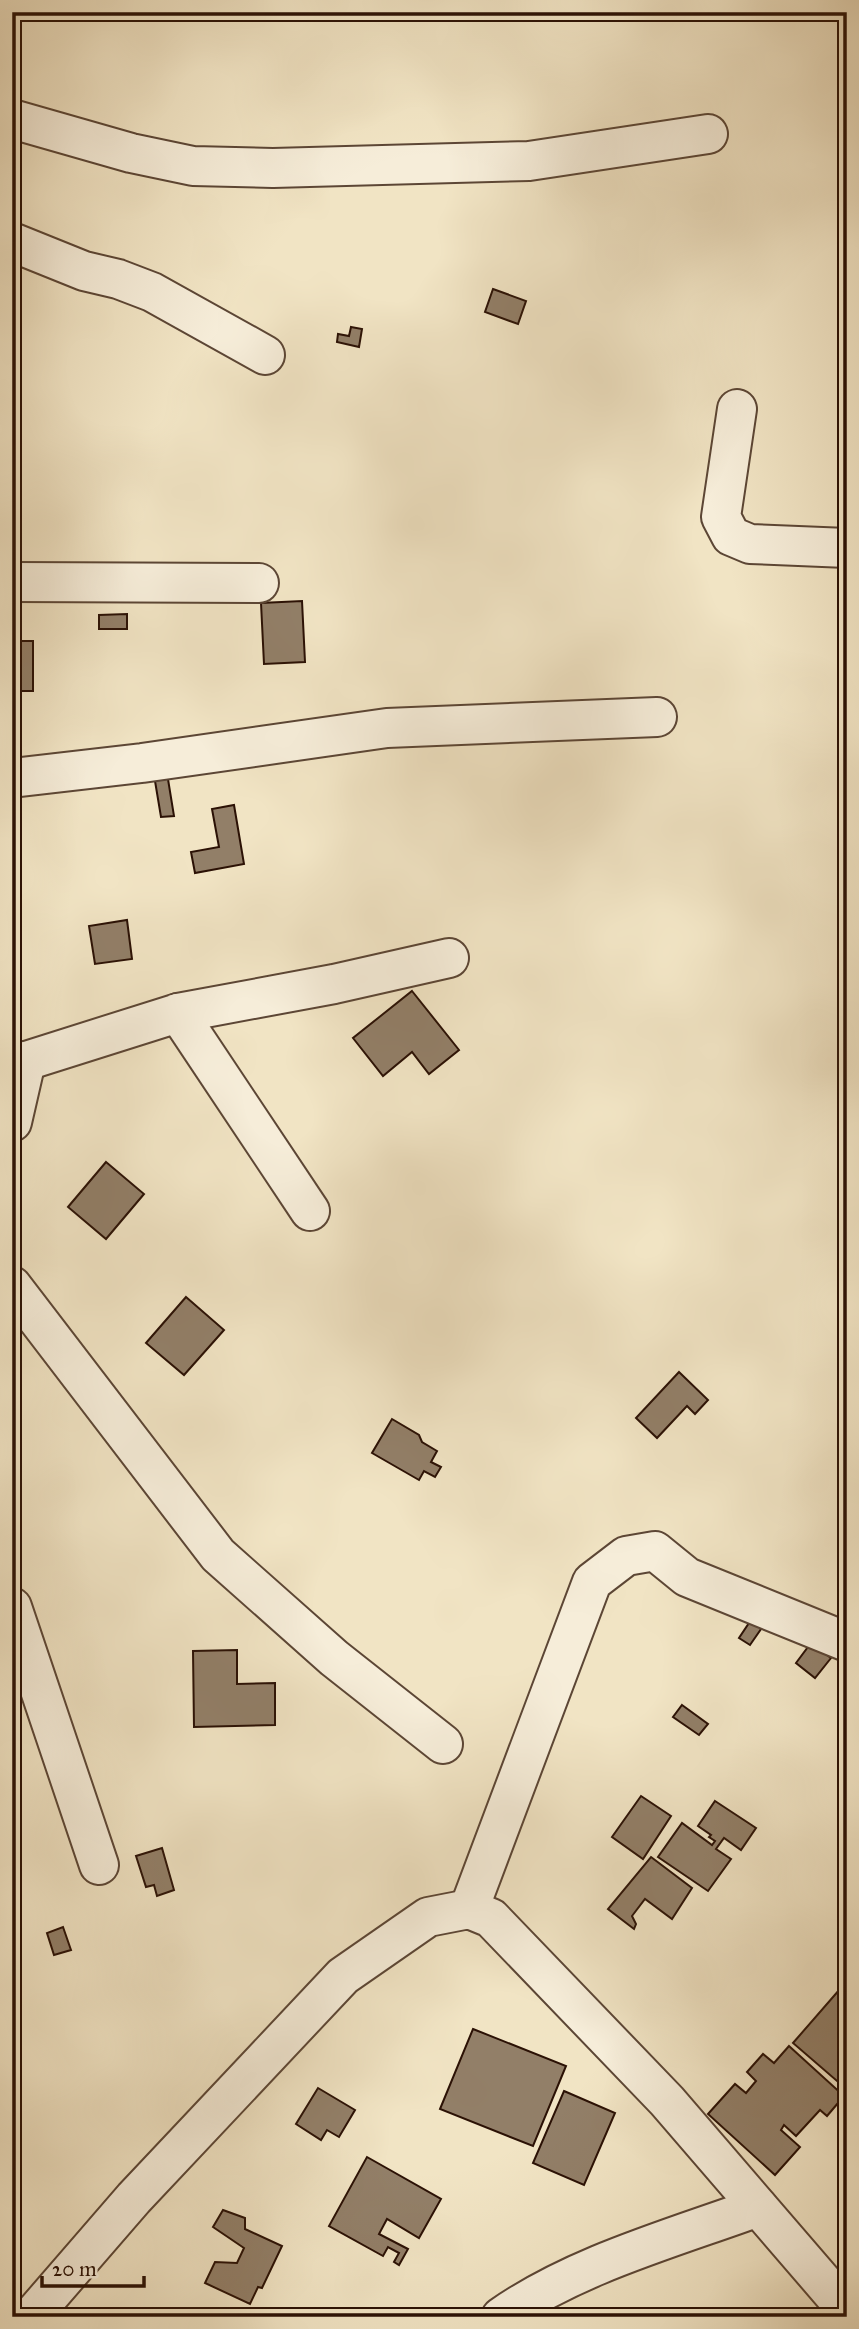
<svg xmlns="http://www.w3.org/2000/svg" width="859" height="2329" font-family="'IM FELL Great Primer',serif">
<rect width="100%" height="100%" fill="#f1e4c4"/>
<filter id="stains"><feTurbulence type="fractalNoise" baseFrequency=".00286" numOctaves="4"/><feColorMatrix values="0 0 0 0 .2 0 0 0 0 .09 0 0 0 0 .02 0 0 0 .5 -.17"/></filter>
<radialGradient id="worn" r=".72"><stop offset=".6" stop-color="#630" stop-opacity="0"/><stop offset="1" stop-color="#630" stop-opacity=".3"/></radialGradient>
<g fill="#927f68" stroke="#2b1105" stroke-width="2">
<path d="M493,289L526,301L518,324L485,312Z"/>
<path d="M351,327L362,329L359,347L337,342L338,334L349,336Z"/>
<path d="M302,601L305,662L264,664L261,603Z"/>
<path d="M127,614V629H99V615Z"/>
<rect x="12" y="641" width="21" height="50"/>
<path d="M167,773L174,816L161,817L154,775Z"/>
<path d="M234,805L244,864L195,873L191,852L219,847L212,809Z"/>
<path d="M127,920L132,959L95,964L89,926Z"/>
<path d="M412,991L459,1050L429,1074L412,1052L383,1076L353,1038Z"/>
<path d="M106,1162L144,1194L106,1239L68,1207Z"/>
<path d="M186,1297L224,1330L184,1375L146,1343Z"/>
<path d="M679,1372L708,1400L695,1414L687,1406L657,1438L636,1418Z"/>
<path d="M392,1419L419,1435L422,1442L437,1451L431,1462L441,1467L435,1477L424,1471L419,1480L372,1453Z"/>
<path d="M759,1608L770,1616L750,1645L739,1638Z"/>
<path d="M811,1643L831,1658L815,1678L796,1663Z"/>
<path d="M237,1650V1684L275,1683V1725L194,1727L193,1651Z"/>
<path d="M682,1705L708,1724L699,1735L673,1717Z"/>
<path d="M641,1796L671,1816L643,1859L612,1837Z"/>
<path d="M715,1801L756,1828L741,1850L724,1838L716,1849L731,1859L708,1891L658,1857L682,1823L712,1845L715,1841L709,1837L711,1835L698,1826Z"/>
<path d="M162,1848L174,1890L157,1896L154,1885L146,1887L136,1856Z"/>
<path d="M651,1857L692,1888L672,1919L645,1899L632,1916L636,1924L634,1929L608,1909Z"/>
<path d="M63,1927L71,1950L54,1955L47,1933Z"/>
<path d="M840,1989L847,1995V2084L844,2087L793,2043Z"/>
<path d="M473,2029L566,2066L533,2146L440,2109Z"/>
<path d="M789,2046L844,2096L827,2116L820,2110L796,2136L784,2125L781,2130L800,2147L775,2175L708,2114L735,2084L746,2093L756,2081L747,2072L763,2054L774,2063Z"/>
<path d="M318,2088L355,2110L339,2137L327,2130L321,2140L296,2124Z"/>
<path d="M564,2091L615,2113L584,2185L533,2163Z"/>
<path d="M367,2157L441,2199L419,2238L387,2219L379,2234L408,2249L399,2265L394,2262L399,2253L388,2247L383,2256L329,2226Z"/>
<path d="M223,2210L245,2218V2229L282,2246L262,2288L258,2287L250,2304L205,2283L215,2262L237,2263L244,2248L213,2227Z"/>
</g>
<g fill="none" stroke-linecap="round" stroke-linejoin="round">
<g stroke="#5c4635" stroke-width="42">
<g id="street">
<path d="M12,119L131,153L193,166L273,168L529,161L708,134"/>
<path d="M12,242L84,271L118,279L152,292L265,355"/>
<path d="M737,409L721,517L731,536L750,544L847,548"/>
<path d="M12,582L259,583"/>
<path d="M12,778L142,763L387,728L657,717"/>
<path d="M178,1013L310,1211"/>
<path d="M12,1063L26,1061L178,1013L334,984L449,958"/>
<path d="M12,1122L26,1061"/>
<path d="M12,1286L218,1555L334,1658L443,1744"/>
<path d="M12,1607L99,1865"/>
<path d="M469,1909L592,1582L626,1556L655,1551L687,1577L847,1642"/>
<path d="M31,2317L134,2198L343,1976L428,1917L469,1909L491,1918L667,2101L847,2310"/>
<path d="M501,2317C575,2265 673,2238 758,2207"/>
</g>
</g>
<use href="#street" stroke="#f6edd9" stroke-width="38"/>
</g>
<rect width="859" height="2329" fill="none" stroke="#f1e4c4" stroke-width="42"/>
<rect x="14" y="14" width="831" height="2301" fill="none" stroke="#2b1105" stroke-width="3.5"/>
<rect x="21" y="21" width="817" height="2287" fill="none" stroke="#2b1105" stroke-width="2"/>
<path d="M42 2276v10h102v-10" fill="none" stroke="#2b1105" stroke-width="3.5"/>
<text x="52" y="2276" font-size="21" fill="#2b1105" stroke="#f6edd9" stroke-width="5" paint-order="stroke">20 m</text>
<rect width="100%" height="100%" filter="url(#stains)"/>
<rect width="100%" height="100%" fill="url(#worn)"/>
</svg>
